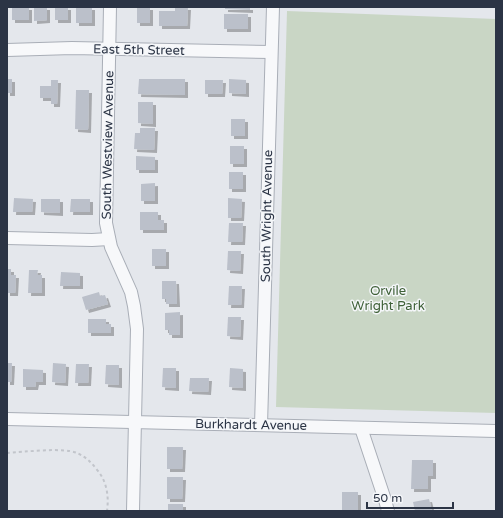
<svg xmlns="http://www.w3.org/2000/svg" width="503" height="518" font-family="'Varela Round',sans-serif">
<defs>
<filter id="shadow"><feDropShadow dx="3" dy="3" stdDeviation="0" flood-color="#0004"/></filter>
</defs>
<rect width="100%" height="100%" fill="#e4e7ec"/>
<path fill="#c9d6c5" d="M287,11L496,19V413L276,407Z"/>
<g fill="#bbc0ca" filter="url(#shadow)">
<rect x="12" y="7" width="17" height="13"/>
<path d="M34,7H47V20L34,21Z"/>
<rect x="55" y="7" width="13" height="13"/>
<rect x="76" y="7" width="16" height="16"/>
<rect x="137" y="7" width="13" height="16"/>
<path d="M175,7H188L187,26H159V11H175Z"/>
<path d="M225,7H250V10L225,9Z"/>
<rect x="224" y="14" width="24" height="15"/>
<rect x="7" y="79" width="5" height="14"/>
<path d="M139,79H185V95L138,94Z"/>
<path d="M229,79L246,80V94L229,93Z"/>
<path d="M51,80H58L57,104H51V98H40V86H51Z"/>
<path d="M205,80H223L222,94H205Z"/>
<path d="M76,90H89L88,130L75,129Z"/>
<path d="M138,102H153V124L138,123Z"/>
<rect x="231" y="119" width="14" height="17"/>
<path d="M140,128H155L154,150L134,149L135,133H140Z"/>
<rect x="230" y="146" width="14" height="18"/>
<path d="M136,156L155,157V170H136Z"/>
<rect x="229" y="172" width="14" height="17"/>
<path d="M155,183V201H141V184Z"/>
<path d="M14,198L33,199L32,212H13Z"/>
<path d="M228,198L242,199L241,218H228Z"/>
<path d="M41,199H60V213L41,212Z"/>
<path d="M71,199H90V212H70Z"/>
<path d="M140,212H158V220H164V230H140Z"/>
<path d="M229,223H243L242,242H228Z"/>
<rect x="152" y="249" width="14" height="17"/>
<path d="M228,251H241L240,271L227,270Z"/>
<path d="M7,269H11V275H16L15,293H7Z"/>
<path d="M29,270H38L37,275H42V293H28Z"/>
<path d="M61,272L80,273V286H60Z"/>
<path d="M162,281H176L177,304H166V299H162Z"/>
<path d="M229,286H242L241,305H228Z"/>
<path d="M99,292L100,296L105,295L108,304L86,310L82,297Z"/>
<path d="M180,312V335H169V330H165V313Z"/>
<path d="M228,317H241L240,337L227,336Z"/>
<path d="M88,319H106V324H111V333H88Z"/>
<path d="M7,363H12L11,382H7Z"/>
<path d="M53,363L66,364L65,383L52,382Z"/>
<path d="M76,364H89L88,383H75Z"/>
<path d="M106,365H119V385L105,384Z"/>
<path d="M163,368H176V388L162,387Z"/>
<path d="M230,368L243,369V388L229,387Z"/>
<path d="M23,369L43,370V382H36L35,387H23Z"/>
<path d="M190,378H209L208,392L189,391Z"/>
<path d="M167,447H183L182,469H167Z"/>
<path d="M412,460H433V476H428V489H411Z"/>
<path d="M167,477H183L182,499H167Z"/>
<rect x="342" y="492" width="16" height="19"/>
<path d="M429,499L432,511H415L413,502Z"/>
<rect x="168" y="504" width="15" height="7"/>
</g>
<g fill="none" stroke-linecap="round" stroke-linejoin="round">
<g stroke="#a9aeb7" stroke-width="14">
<g id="minor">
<path d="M110,7L106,223L111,247L131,292L134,306L137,329L133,511"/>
<path d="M7,50L72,48L271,52"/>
<path d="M7,238L92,240L109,239"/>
<path d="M7,419L496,431"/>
<path d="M261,425L273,7"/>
<path d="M361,428L385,500L388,511"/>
</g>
</g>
<path stroke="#c2c5cb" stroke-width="2" stroke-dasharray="3 3" stroke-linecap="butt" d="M7,453C23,452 64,447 77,453C86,457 92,463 98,471C107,482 109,497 107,511"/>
<use href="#minor" stroke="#f7f8fa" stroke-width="12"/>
</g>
<g text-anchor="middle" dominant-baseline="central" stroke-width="3" stroke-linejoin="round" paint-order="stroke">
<g font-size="13" fill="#2b3445" stroke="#f4f6f9">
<text transform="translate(139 50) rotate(1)">East 5th Street</text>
<text transform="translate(108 145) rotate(-89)">South Westview Avenue</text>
<text transform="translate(267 216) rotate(-89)">South Wright Avenue</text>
<text transform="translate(251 425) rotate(1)">Burkhardt Avenue</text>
</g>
<g font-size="13" fill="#3f6138" stroke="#f4f6f9">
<text x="388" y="291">Orvile<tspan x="388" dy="15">Wright Park</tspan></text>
</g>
</g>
<rect width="503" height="518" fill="none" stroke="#2b3445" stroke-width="16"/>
<path d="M367 502v6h86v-6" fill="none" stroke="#2b3445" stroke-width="2"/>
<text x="373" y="502" font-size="12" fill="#2b3445" stroke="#f4f6f9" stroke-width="3" paint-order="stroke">50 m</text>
</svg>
